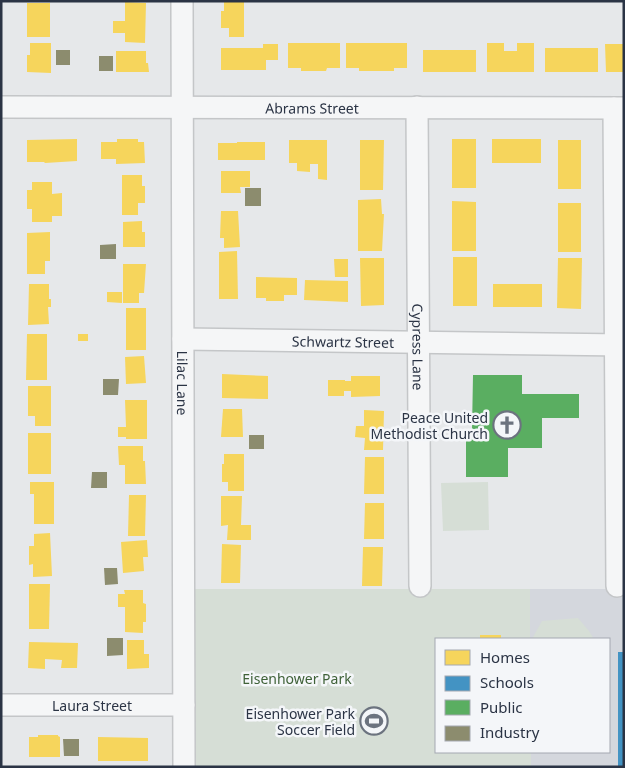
<svg xmlns="http://www.w3.org/2000/svg" width="625" height="768" font-family="'Noto Sans',sans-serif">
<rect width="100%" height="100%" fill="#e6e8ea"/>
<path fill="#d4d7dd" d="M530,589H624V767H531V752H609V639H530Z"/>
<g fill="#d6ded6">
<path d="M488,482L489,530L443,531L441,483Z"/>
<path d="M194,589H530V639H436V752H531V767H194Z"/>
<path d="M578,618L589,631L594,639H532L542,621Z"/>
</g>
<g fill="#f6d55c">
<path d="M224,1H244V37H229V28H221V11H224Z"/>
<path d="M125,2L146,3L145,43L125,42V33H113V21H125Z"/>
<rect x="27" y="3" width="23" height="34"/>
<path d="M30,43H51V73L27,72V55H30Z"/>
<path d="M288,43H340V68H327L326,71H301V68H288Z"/>
<path d="M346,43H407V68H394V71H359V68H346Z"/>
<path d="M487,43H504V51H517V43H534V72H487Z"/>
<path d="M263,44H278V60H266V70H221V48H263Z"/>
<path d="M605,44H624V72H606Z"/>
<rect x="545" y="48" width="53" height="24"/>
<rect x="423" y="50" width="53" height="22"/>
<path d="M116,51H146V63H148L149,72H116Z"/>
<path d="M77,139V161L45,163L44,162H27V140Z"/>
<path d="M117,139H138V142H144L145,163L116,164V159H101V142H117Z"/>
<rect x="452" y="139" width="24" height="49"/>
<rect x="492" y="139" width="49" height="24"/>
<path d="M289,140H327V180L318,179V164H310V172L297,171V163H289Z"/>
<path d="M360,140H384L383,190H360Z"/>
<rect x="558" y="140" width="23" height="49"/>
<path d="M237,142H265V160H218V143H237Z"/>
<path d="M221,171H250V187H240L241,193H221Z"/>
<path d="M122,175H142V186H145V203H138V215H122Z"/>
<path d="M32,182H52V194L62,193V216H52V222H32V209H27V190H32Z"/>
<path d="M381,199L382,214H384L382,251H358V200Z"/>
<path d="M452,201L476,202V251H452Z"/>
<rect x="558" y="203" width="23" height="49"/>
<path d="M221,211H238L240,247L224,248V238H220Z"/>
<path d="M142,221V232H145V247H123V222Z"/>
<path d="M50,232V261H45V274H27V233Z"/>
<path d="M237,251L238,299H219V252Z"/>
<rect x="453" y="257" width="24" height="49"/>
<path d="M360,258H384V305L361,306Z"/>
<path d="M558,258H582L581,309L557,308Z"/>
<path d="M334,259H348V277H335Z"/>
<path d="M123,264H146L144,293H139V303H123Z"/>
<path d="M256,277L297,278V295H284V301H266V298H256Z"/>
<path d="M305,280L348,281V302L304,300Z"/>
<path d="M29,284H49V299H51V307H48L49,324L28,325Z"/>
<rect x="493" y="284" width="49" height="23"/>
<path d="M107,292H122V303L107,302Z"/>
<rect x="126" y="308" width="20" height="42"/>
<path d="M27,334H47V380H26Z"/>
<rect x="78" y="334" width="10" height="7"/>
<path d="M144,356L146,383L126,384L125,357Z"/>
<path d="M222,374L268,376V399L222,398Z"/>
<path d="M351,376H380V396L351,397V391H344V396H328V380H345V381H351Z"/>
<path d="M28,386H51V426H35V416H28Z"/>
<path d="M125,400H147V439H126V437H118V427H126Z"/>
<path d="M223,409H242L243,437H221Z"/>
<path d="M364,410L384,411L383,450H364L365,438L355,437L356,426H364Z"/>
<rect x="28" y="433" width="23" height="41"/>
<path d="M118,446H143V461H145L146,484H125V465H119Z"/>
<path d="M224,454H244V491H228V482H222V464H224Z"/>
<path d="M365,457H384V494H364Z"/>
<path d="M30,482H54V524H34V494H30Z"/>
<path d="M129,495H146L145,536H128Z"/>
<path d="M221,496H242L241,525H251V540H227L228,525L221,526Z"/>
<path d="M365,503H384V539H364Z"/>
<path d="M50,533L52,576L33,577V564L29,565V546H34V534Z"/>
<path d="M147,540L148,557H143L144,571L123,573L121,542Z"/>
<path d="M222,544L241,545L240,583H221Z"/>
<path d="M363,547H383L382,586H362Z"/>
<path d="M29,584H50L49,629H29Z"/>
<path d="M124,590H143V603L146,604V622H143V633L125,632V607H118V594H125Z"/>
<rect x="480" y="635" width="21" height="4"/>
<path d="M127,640H144V654H149V668L127,669Z"/>
<path d="M29,642L78,643L77,668H61L62,660L45,659V669L28,668Z"/>
<path d="M38,735H58V736L60,737V757H29V737H38Z"/>
<path d="M98,737L148,738V761H98Z"/>
</g>
<rect fill="#4393c3" x="618" y="652" width="6" height="115"/>
<path fill="#5aae61" d="M473,375H522V394H579V418H542V448H508V477H466V431L472,430Z"/>
<g fill="#8c8c6e">
<rect x="56" y="50" width="14" height="15"/>
<rect x="99" y="56" width="14" height="15"/>
<rect x="245" y="188" width="16" height="18"/>
<path d="M116,244V259H100V245Z"/>
<path d="M103,379H119L118,395H103Z"/>
<rect x="249" y="435" width="15" height="14"/>
<path d="M92,472H107V488H91Z"/>
<path d="M104,568H117L118,584L105,585Z"/>
<path d="M107,638H123V655L107,656Z"/>
<path d="M63,739H79V756H64Z"/>
</g>
<g fill="none" stroke-linecap="round" stroke-linejoin="round">
<g stroke="#c4c6c8" stroke-width="24">
<g id="minor">
<path id="s1" d="M182,1L184,767"/>
<path id="s2" d="M1,107L624,108"/>
<path id="s3" d="M417,107L420,586"/>
<path d="M614,108L617,586"/>
<path id="s4" d="M183,339L624,345"/>
<path id="s5" d="M1,705H184"/>
</g>
</g>
<use href="#minor" stroke="#f5f6f7" stroke-width="21"/>
</g>
<defs>
<g id="church-ring" transform="scale(1.4375)"><circle r="9.5" fill="#f4f6f9" stroke="#6c737f" stroke-width="1.5"/><path d="M-1.2-6h2.4v3.5h3.3v2.4h-3.3V6h-2.4V-.1h-3.3v-2.4h3.3Z" fill="#6c737f"/></g>
<g id="stadium-ring" transform="scale(1.4375)"><circle r="9.5" fill="#f4f6f9" stroke="#6c737f" stroke-width="1.5"/><path d="M0-5a6.5 5 0 1 0 0 10a6.5 5 0 1 0 0-10ZM-3.5-1.8h7v3.6h-7Z" fill="#6c737f"/></g>
</defs>
<g fill-rule="evenodd">
<use href="#church-ring" x="507" y="425"/>
<use href="#stadium-ring" x="374" y="721"/>
</g>
<g text-anchor="middle" dominant-baseline="central" stroke-width="5" stroke-linejoin="round" paint-order="stroke">
<g font-size="14" fill="#2b3445" stroke="#f4f6f9">
<text stroke="none"><textPath href="#s2" startOffset="311">Abrams Street</textPath></text>
<text stroke="none"><textPath href="#s4" startOffset="160">Schwartz Street</textPath></text>
<text stroke="none"><textPath href="#s3" startOffset="240">Cypress Lane</textPath></text>
<text stroke="none"><textPath href="#s1" startOffset="382">Lilac Lane</textPath></text>
<text stroke="none"><textPath href="#s5" startOffset="91">Laura Street</textPath></text>
</g>
<g font-size="14" fill="#2b3445" stroke="#f4f6f9" text-anchor="end">
<text x="488" y="417">Peace United<tspan x="488" dy="16">Methodist Church</tspan></text>
<text x="355" y="713">Eisenhower Park<tspan x="355" dy="16">Soccer Field</tspan></text>
</g>
<g font-size="14" fill="#3f6138" stroke="#f4f6f9">
<text x="297" y="678">Eisenhower Park</text>
</g>
</g>
<rect width="625" height="768" fill="none" stroke="#2b3445" stroke-width="5"/>
<rect x="435" y="638" width="175" height="115" fill="#f4f6f9" stroke="#a4a8b1"/>
<rect x="445" y="650" width="25" height="15" fill="#f6d55c" stroke="#a4a8b1"/>
<text x="480" y="663" font-size="15" fill="#2b3445">Homes</text>
<rect x="445" y="676" width="25" height="15" fill="#4393c3" stroke="#a4a8b1"/>
<text x="480" y="688" font-size="15" fill="#2b3445">Schools</text>
<rect x="445" y="700" width="25" height="15" fill="#5aae61" stroke="#a4a8b1"/>
<text x="480" y="713" font-size="15" fill="#2b3445">Public</text>
<rect x="445" y="726" width="25" height="15" fill="#8c8c6e" stroke="#a4a8b1"/>
<text x="480" y="738" font-size="15" fill="#2b3445">Industry</text>
</svg>
